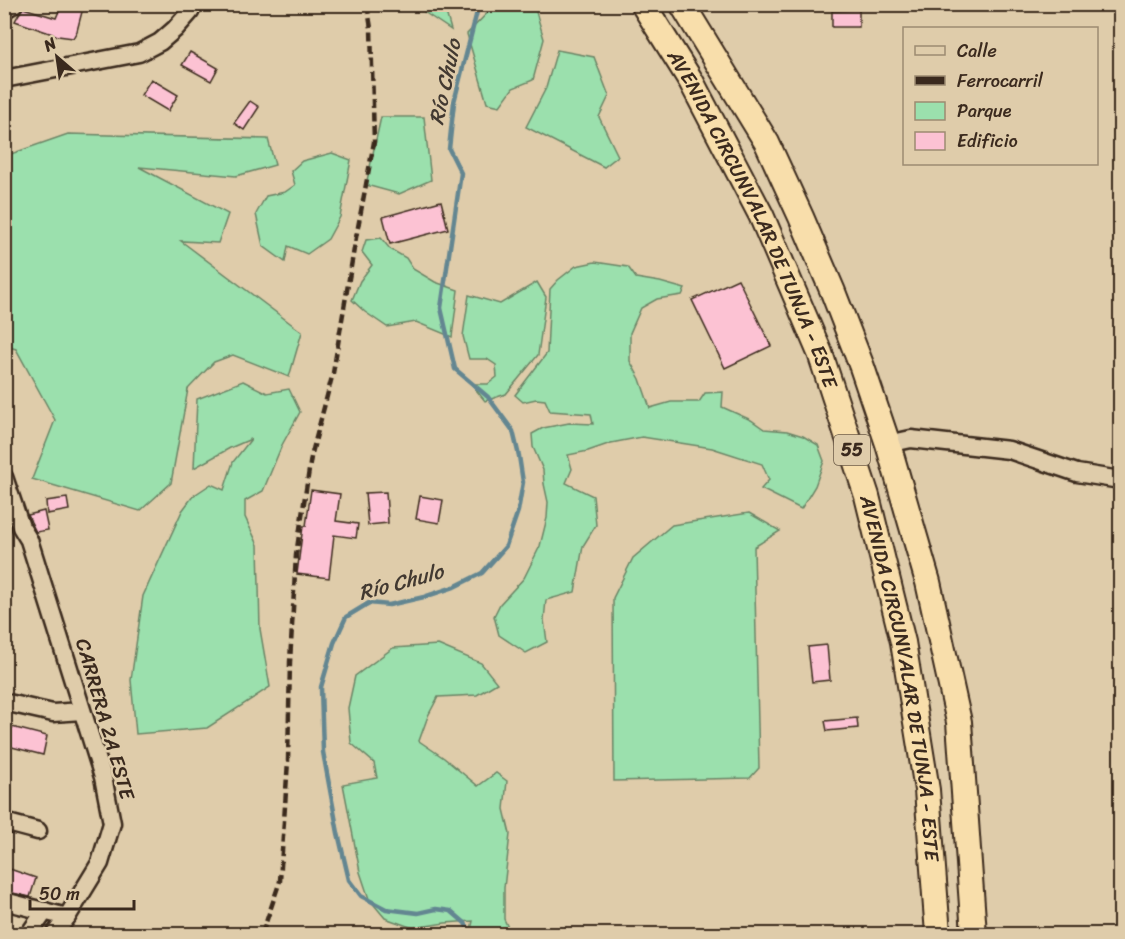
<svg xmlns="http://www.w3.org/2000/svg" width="1125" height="939" font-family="Sriracha,sans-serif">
<rect width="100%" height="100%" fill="#dfccaa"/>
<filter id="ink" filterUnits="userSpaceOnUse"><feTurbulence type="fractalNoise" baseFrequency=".0167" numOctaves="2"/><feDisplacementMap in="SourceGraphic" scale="12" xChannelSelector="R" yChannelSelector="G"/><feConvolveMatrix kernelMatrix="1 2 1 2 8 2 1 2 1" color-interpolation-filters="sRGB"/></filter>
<g filter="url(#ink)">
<g fill="#9be0ad" stroke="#6b8566" stroke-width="1.5">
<path d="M416,5H444L451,30L424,12Z"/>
<path d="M495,5H534L544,39L533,80L513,88L500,106L487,103L467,34Z"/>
<path d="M557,50L594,57L609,96L599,117L618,156L604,167L526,127L546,88Z"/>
<path d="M381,117H424L431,180L399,194L366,185Z"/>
<path d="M68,134L268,139L275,165L236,176L139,167L228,214L218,243L181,241L302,332L289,377L233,355L214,362L188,389L171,483L140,511L32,479L55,420L16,349L5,346V156Z"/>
<path d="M332,153L351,160L340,217L328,239L307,254L288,246L285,262L263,246L256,214L266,196L285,192L295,185L291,171L302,161Z"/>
<path d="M381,238L390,249L406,258L413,269L435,282L458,290L452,337L416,322L387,327L365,312L352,300L360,281L372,265L362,252L366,240Z"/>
<path d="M595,262L628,267L636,278L660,282L685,289L682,295L657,299L641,308L630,333V361L640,379L650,408L671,402H699L705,393L723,392L722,407L751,420L764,429L787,431L803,436L818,445L824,461L815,486L801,509L761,489L769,480L762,464L712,448L642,437L611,443L588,451L568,455L572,469L566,483L593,496L596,525L583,546L575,592L546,600L544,620L547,642L526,653L499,635L494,616L500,604L524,578L540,546L547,518L548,502L544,484L543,470L533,447L532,434L543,428L569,423L593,424L591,414L550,411L545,400L536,399L523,402L515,395L547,353L550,289L558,280L576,266Z"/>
<path d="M537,282L546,297L538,355L506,394L485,401L476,390L474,384H488L497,377L496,365L487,359H469L463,336L469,295L500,304Z"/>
<path d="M243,381L267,393L289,389L300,412L282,445L263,491L245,501V517L258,545L260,629L270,687L207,728L136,734L131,680L143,596L182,511L193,496L211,484L224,490L233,462L251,439L230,448L194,468L197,399Z"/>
<path d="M749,513L780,531L754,547L759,768L750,778L614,781L613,598L633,558L672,525Z"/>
<path d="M438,645L481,663L497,683L477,695L438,697L428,716L419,741L444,758L478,786L496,773L507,781L504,809L510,834L504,888V919L511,934H470L473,921L445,923L413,928L385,918L369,899L360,872L343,784L377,778L374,763L351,743L348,708L355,676L393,648Z"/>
</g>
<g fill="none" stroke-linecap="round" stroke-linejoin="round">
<path stroke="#638691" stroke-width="4.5" d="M470,934L465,923L451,911L436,909L418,913L386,909L361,896L349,880L338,833L323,752L321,687L334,643L346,617L369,603L389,605L424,597L454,587L482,573L506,546L518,511L523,482L519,456L513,431L488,397L455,369L441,308L461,173L449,149L454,102L479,4"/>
</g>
<g fill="#fcc2d3" stroke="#3b2a1e" stroke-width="1.5">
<path d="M62,4H84L77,31L73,38L58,36L15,21L19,14L23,8L56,18Z"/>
<path d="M859,10V27H832V11Z"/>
<path d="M190,52L218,68L211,81L182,65Z"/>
<path d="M151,79L178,95L168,111L141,95Z"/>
<path d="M250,101L259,107L244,130L234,123Z"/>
<path d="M441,201L448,229L390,244L383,217Z"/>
<path d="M738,279L771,346L725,368L692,300Z"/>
<path d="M311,490L340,494L336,521L358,524L356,538L334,535L329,578L297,574L303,526H306Z"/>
<path d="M386,492L388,523L368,525L365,493Z"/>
<path d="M420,496L443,500L439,523L416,519Z"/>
<path d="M67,498L69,510L47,514L46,501Z"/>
<path d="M44,511L48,530L36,532L31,522L28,515Z"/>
<path d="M827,645L830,680L812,682L808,647Z"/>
<path d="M857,718L858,728L827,731L825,721Z"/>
<path d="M8,726L47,736L43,755L4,745Z"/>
<path d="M4,867L36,878L30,897L4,891Z"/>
</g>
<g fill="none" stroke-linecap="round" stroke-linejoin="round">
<g stroke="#3b2a1e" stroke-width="21">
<g id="minor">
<path d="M4,10L14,4"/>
<path d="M4,79L139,53L160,42L175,29L190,12L192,4"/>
<path d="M888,444L911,439L1009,450L1077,473L1120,480"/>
<path d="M4,477L21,527L29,540L103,777L112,823L100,863L67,917L55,934"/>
<path d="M4,702L53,713L82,711"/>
<path d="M4,822L38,831"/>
<path d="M4,901L67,917"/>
<path d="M29,934L45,911"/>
</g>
</g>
<g stroke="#3b2a1e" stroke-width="28">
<g id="highway">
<path id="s1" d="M643,4L691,81L761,215L820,353L867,496L903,642L927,790L938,934"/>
<path d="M682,4L767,143L801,217L833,292L862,367L888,444L928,582L959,722L974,934"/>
</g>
</g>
<use href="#minor" stroke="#dfccaa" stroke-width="16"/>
<use href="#highway" stroke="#f8deab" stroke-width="24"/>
<path stroke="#3b2a1e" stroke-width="4.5" stroke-dasharray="9 4.5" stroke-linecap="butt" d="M262,934L280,881L288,761L290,662L296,555L311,457L333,373L355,243L374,142L371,28L367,4"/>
</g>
</g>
<g text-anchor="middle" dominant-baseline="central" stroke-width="5" stroke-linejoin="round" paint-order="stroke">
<rect fill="#dfccaa" stroke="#6c5b48" stroke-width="1.5" x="834" y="435" width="36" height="30" rx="4.5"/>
<g font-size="18" font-weight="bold" fill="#3b2a1e">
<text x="852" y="450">55</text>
</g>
<g font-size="20" fill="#3b2a1e" stroke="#dfccaa">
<text stroke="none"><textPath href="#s1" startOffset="242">AVENIDA CIRCUNVALAR DE TUNJA - ESTE</textPath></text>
<text stroke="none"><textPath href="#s1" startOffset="728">AVENIDA CIRCUNVALAR DE TUNJA - ESTE</textPath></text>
<text transform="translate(105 719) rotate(74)">CARRERA 2A ESTE</text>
</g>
<g font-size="21" font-style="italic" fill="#423931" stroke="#dfccaa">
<text transform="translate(445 82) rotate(-78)">Río Chulo</text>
<text transform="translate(401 582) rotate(-15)">Río Chulo</text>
</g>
</g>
<rect width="1125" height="939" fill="none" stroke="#dfccaa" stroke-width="24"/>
<rect x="12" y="12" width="1101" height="915" fill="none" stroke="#3b2a1e" stroke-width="2" filter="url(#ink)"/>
<rect x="903" y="27" width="195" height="138" fill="#dfccaa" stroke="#9d8b72" stroke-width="1.5"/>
<rect x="915" y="46" width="30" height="9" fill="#dfccaa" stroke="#9d8b72" stroke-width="1.5"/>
<text x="957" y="57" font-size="18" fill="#3b2a1e">Calle</text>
<rect x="915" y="76" width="30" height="9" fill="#3b2a1e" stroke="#9d8b72" stroke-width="1.5"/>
<text x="957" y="87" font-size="18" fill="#3b2a1e">Ferrocarril</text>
<rect x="915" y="102" width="30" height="18" fill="#9be0ad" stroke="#9d8b72" stroke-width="1.5"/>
<text x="957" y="117" font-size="18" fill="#3b2a1e">Parque</text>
<rect x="915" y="132" width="30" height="18" fill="#fcc2d3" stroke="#9d8b72" stroke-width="1.5"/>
<text x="957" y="147" font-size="18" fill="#3b2a1e">Edificio</text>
<g transform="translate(57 57) rotate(331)" stroke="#dfccaa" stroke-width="4.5" paint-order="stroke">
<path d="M0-4.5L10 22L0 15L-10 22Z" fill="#3b2a1e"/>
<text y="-9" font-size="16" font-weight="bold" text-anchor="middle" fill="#3b2a1e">N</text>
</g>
<path d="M30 900v9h104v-9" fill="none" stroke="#3b2a1e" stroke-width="3"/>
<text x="39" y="900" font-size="18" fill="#3b2a1e" stroke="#dfccaa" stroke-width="4.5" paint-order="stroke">50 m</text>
</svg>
